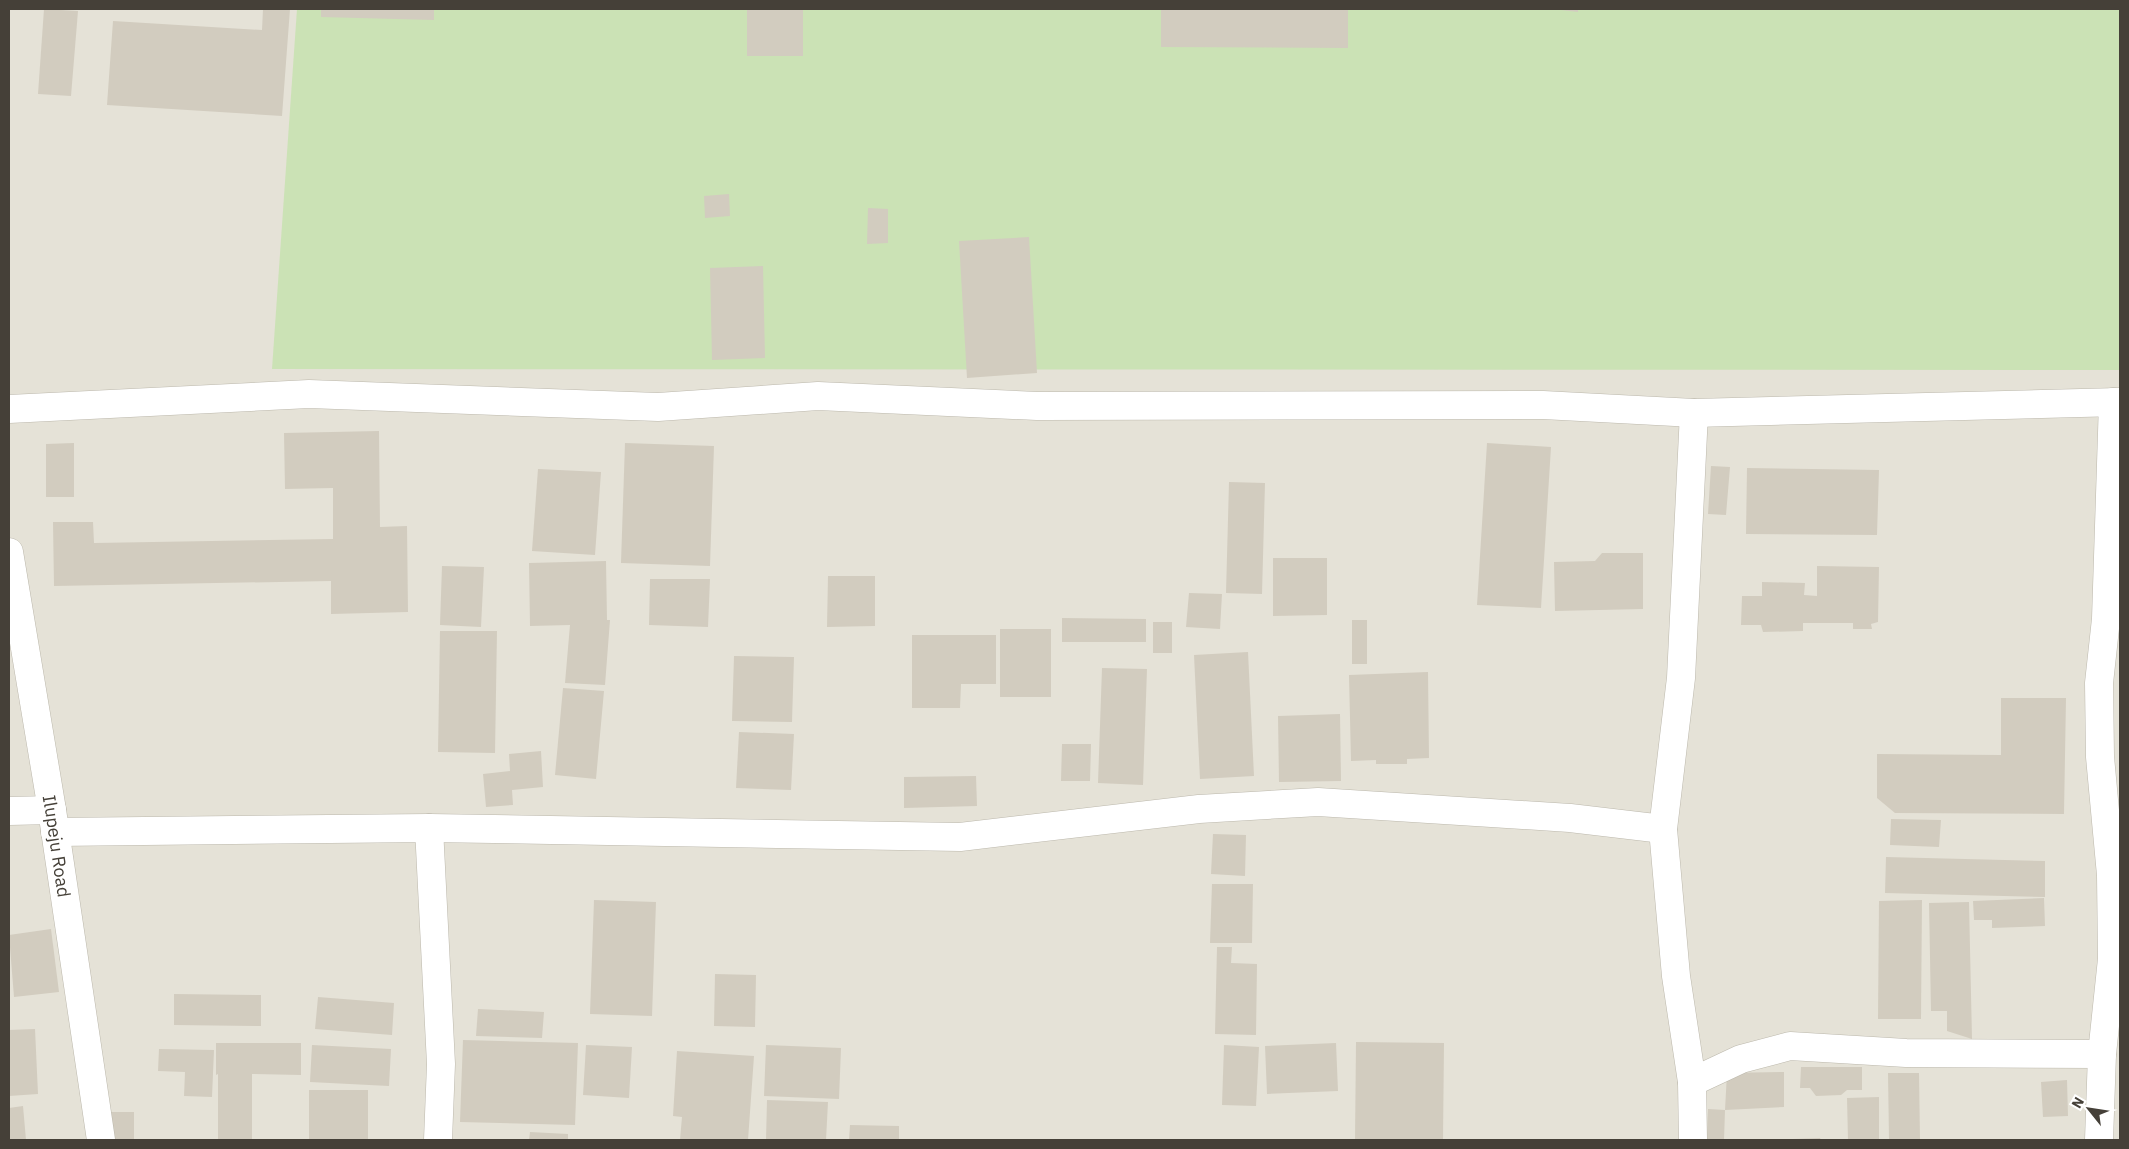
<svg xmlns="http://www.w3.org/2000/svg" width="2129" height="1149" font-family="'IBM Plex Sans',sans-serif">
<rect width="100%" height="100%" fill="#f2f0e8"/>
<rect fill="#e5e2d7" x="9" y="9" width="2111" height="1131"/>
<path fill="#cbe2b5" d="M297,9H2120V370L272,369Z"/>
<g fill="#d2ccbf">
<path d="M44,9L78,11L71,96L38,94Z"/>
<path d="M263,9H290L282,116L107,105L113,21L262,30Z"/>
<path d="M321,9H434V20L321,17Z"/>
<rect x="747" y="9" width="56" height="47"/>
<path d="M1161,9H1348V48L1161,47Z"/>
<path d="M1553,9H1578V12Z"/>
<path d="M729,194L730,216L705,218L704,196Z"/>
<path d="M868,208L888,209V243L867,244Z"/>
<path d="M1029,237L1037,373L967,378L959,241Z"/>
<path d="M763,266L765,358L712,360L710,268Z"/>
<path d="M379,431L380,527L407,526L408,612L331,614V581L54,586L53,522H93L94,543L333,539V488L285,489L284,433Z"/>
<path d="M74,443V497H46V444Z"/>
<path d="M625,443L714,446L710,566L621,563Z"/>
<path d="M1487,443L1551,447L1541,608L1477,605Z"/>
<path d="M1711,466L1730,467L1726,515L1708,514Z"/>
<path d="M1747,468L1879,470L1877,535L1746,534Z"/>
<path d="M538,469L601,472L595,555L532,551Z"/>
<path d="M1229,482L1265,483L1262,594L1226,593Z"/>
<path d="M1602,553H1643V609L1555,611L1554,562L1595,561Z"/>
<path d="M1273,558H1327V615L1273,616Z"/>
<path d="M606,561L607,620H610L605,685L565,683L570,625L530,626L529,563Z"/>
<path d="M442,566L484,567L481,627L440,625Z"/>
<path d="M1817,566L1879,567L1878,622L1871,624L1872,629H1853V623H1803V631L1763,632L1761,625H1741L1742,596H1762V582L1805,583L1804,595L1817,596Z"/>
<path d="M828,576H875V626L827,627Z"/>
<path d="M650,579H710L708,627L649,625Z"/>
<path d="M1189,593L1222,594L1220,629L1186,627Z"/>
<path d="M1062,618L1146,619V642H1062Z"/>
<rect x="1352" y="620" width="15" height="44"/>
<rect x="1153" y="622" width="19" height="31"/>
<rect x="1000" y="629" width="51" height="68"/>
<path d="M440,631H497L495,753L438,752Z"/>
<path d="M912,635H996V684H961L960,708H912Z"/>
<path d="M1248,652L1254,776L1200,779L1194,655Z"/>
<path d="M734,656L794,657L792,722L732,721Z"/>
<path d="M1102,668L1147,669L1143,785L1098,783Z"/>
<path d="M1428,672L1429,758L1407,759V764H1376V760L1351,761L1349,675Z"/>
<path d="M563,688L604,691L596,779L555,775Z"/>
<path d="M2001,698H2066L2064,814L1895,813L1877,798V754L2001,755Z"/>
<path d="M1340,714L1341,781L1279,782L1278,716Z"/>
<path d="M739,732L794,734L791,790L736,788Z"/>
<path d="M1062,744H1091L1090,781H1061Z"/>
<path d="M541,751L543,787L512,790L513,805L486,807L483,774L510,771L509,754Z"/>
<path d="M976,776L977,806L904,808V777Z"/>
<path d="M1891,819L1941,820L1939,847L1890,845Z"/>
<path d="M1213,834L1246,835L1245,876L1211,874Z"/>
<path d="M1886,857L2045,861V897L1885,893Z"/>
<path d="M1212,884H1253L1252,943H1210Z"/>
<path d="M2044,898L2045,926L1992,928V920H1974L1973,901Z"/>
<path d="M594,900L656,902L652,1016L590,1014Z"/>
<path d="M1922,900L1921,1019H1878L1879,901Z"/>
<path d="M1969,902L1972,1039L1947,1031V1011H1931L1929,903Z"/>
<path d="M51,929L59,992L14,997L9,935Z"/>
<path d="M1217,947H1232L1231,963L1257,964L1256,1035L1215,1034Z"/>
<path d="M715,974L756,975L755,1027L714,1026Z"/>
<path d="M174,994L261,995V1026L174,1025Z"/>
<path d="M318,997L394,1003L392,1035L315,1029Z"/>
<path d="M478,1009L544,1012L542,1038L476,1036Z"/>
<path d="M35,1029L38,1094L9,1096V1030Z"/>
<path d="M463,1040L578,1043L575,1125L460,1122Z"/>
<path d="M1356,1042L1444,1043L1443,1140H1355Z"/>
<path d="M216,1043H301V1075L252,1074V1140H218V1074L216,1075Z"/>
<path d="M1336,1043L1338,1091L1267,1094L1265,1046Z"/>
<path d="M312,1045L391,1049L389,1086L310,1082Z"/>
<path d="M586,1045L632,1047L629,1098L583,1095Z"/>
<path d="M766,1045L841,1048L839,1099L764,1096Z"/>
<path d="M1224,1045L1259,1047L1256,1106L1222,1105Z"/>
<path d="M159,1049L214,1050L212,1097L184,1096L185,1072L158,1071Z"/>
<path d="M677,1051L754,1056L748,1140H680L682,1117L673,1116Z"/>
<path d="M1801,1067H1862V1090H1847L1841,1095L1816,1096L1810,1088H1800Z"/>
<path d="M1784,1072V1107L1725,1110L1724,1140H1707L1708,1109L1725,1110L1727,1073Z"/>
<path d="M1888,1073H1919L1920,1140H1889Z"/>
<path d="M2067,1080L2068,1116L2043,1117L2041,1082Z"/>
<rect x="309" y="1090" width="59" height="50"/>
<path d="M1879,1097V1140H1848L1847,1098Z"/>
<path d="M767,1100L828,1102L826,1140H766Z"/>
<path d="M23,1106L26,1140H9V1108Z"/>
<rect x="111" y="1112" width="23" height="28"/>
<path d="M850,1125L899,1126V1140H849Z"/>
<path d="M530,1132L568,1134V1140H529Z"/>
<path d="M1820,1138L1821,1140H1793V1139Z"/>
</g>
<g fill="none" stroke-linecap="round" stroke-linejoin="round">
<g stroke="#bcb8ac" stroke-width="29">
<g id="street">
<path d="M9,409L309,394L658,407L818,396L1037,406L1543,405L1694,413L2120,402"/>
<path id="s1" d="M9,552L52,810L101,1140"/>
<path d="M9,811L52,810"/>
<path d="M429,828L441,1064L438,1140"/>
<path d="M55,832L429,828L960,837L1199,809L1318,802L1570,818L1663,829"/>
<path d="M1692,1082L1741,1059L1790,1046L1906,1053L2102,1054"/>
<path d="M1693,1140L1692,1082L1676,976L1663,829L1681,678L1694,413"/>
<path d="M2099,1140L2102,1054L2112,959L2111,875L2100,757L2099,683L2106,619L2113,402"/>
</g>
</g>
<use href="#street" stroke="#fff" stroke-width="28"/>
</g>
<g text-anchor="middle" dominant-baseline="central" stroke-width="4" stroke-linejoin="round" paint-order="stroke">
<g font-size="18" fill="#454038" stroke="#fff">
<text stroke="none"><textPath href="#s1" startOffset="298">Ilupeju Road</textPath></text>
</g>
</g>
<rect width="2129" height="1149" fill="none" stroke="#454038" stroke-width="20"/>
<g transform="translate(2089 1109) rotate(300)" stroke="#ffffff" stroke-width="4" paint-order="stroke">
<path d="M0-4L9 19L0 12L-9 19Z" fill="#454038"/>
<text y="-8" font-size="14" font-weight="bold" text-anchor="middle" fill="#454038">N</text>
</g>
</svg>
